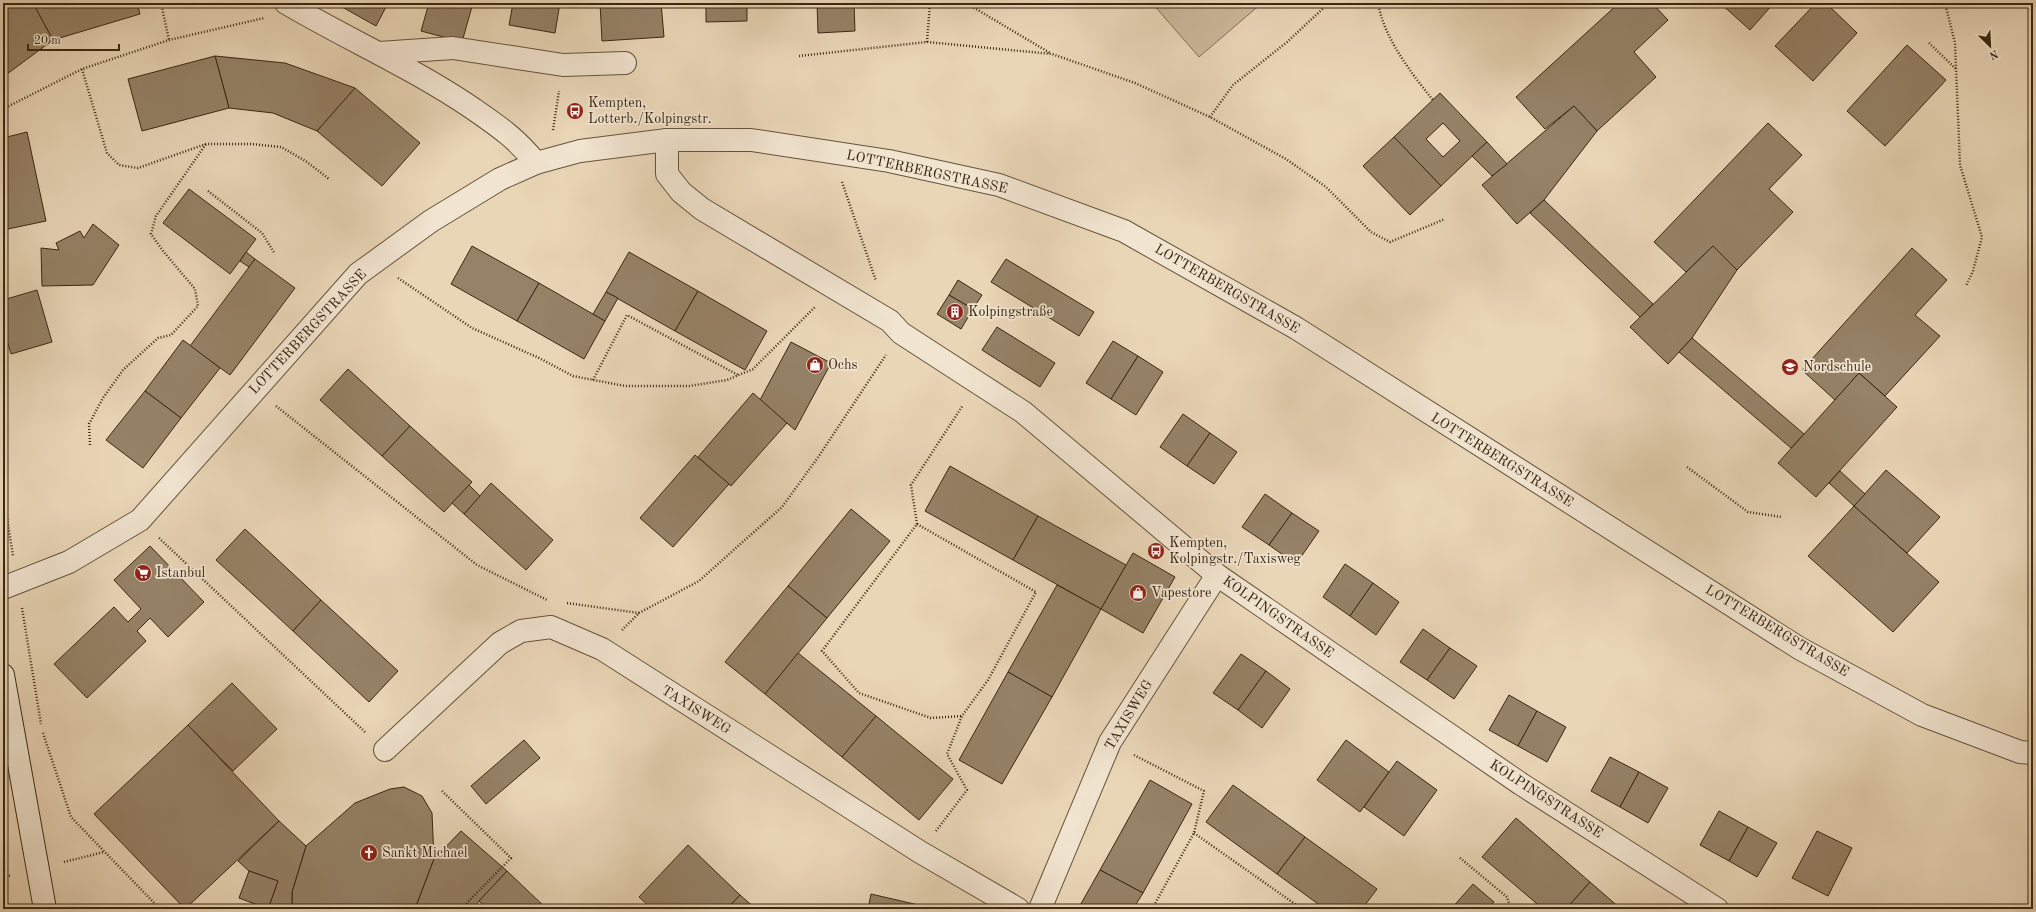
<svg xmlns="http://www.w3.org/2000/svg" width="2036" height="912" font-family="'Old Standard TT',serif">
<rect width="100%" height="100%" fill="#e9d6b7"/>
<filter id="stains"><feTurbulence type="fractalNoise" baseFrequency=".005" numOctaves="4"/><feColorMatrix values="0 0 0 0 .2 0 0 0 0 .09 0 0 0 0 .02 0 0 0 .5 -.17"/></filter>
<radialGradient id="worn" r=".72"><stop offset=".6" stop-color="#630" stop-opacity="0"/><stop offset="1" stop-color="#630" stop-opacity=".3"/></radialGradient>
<path fill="#cbb89b" stroke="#827056" d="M1152,3H1262L1199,57Z"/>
<g fill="#958267" stroke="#392811" fill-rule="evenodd">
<path d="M3,3H33L53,40L3,77Z"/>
<path d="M33,3H137L140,14L53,40Z"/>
<path d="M335,3H388L376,26Z"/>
<path d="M429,3H473L462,42L421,31Z"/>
<path d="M513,3H560L555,33L509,25Z"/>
<path d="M600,3H661L664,37L602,41Z"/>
<path d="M706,3H747V21L706,22Z"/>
<path d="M817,3H854L855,31L818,33Z"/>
<path d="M1619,3H1652L1668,20L1634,52L1656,77L1597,131L1574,106L1545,129L1516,97Z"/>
<path d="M1720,3H1774L1750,30Z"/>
<path d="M1816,3H1826L1857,33L1813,81L1775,46Z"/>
<path d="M1907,45L1946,80L1885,146L1847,111Z"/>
<path d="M215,56L285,63L355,88L317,131L273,113L229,108Z"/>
<path d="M215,56L229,108L142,131L128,79Z"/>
<path d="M355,88L420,143L382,186L317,131Z"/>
<path d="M1440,93L1487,142L1441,186L1394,137ZM1443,123L1460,141L1443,157L1426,139Z"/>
<path d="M1574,106L1597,131L1544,200L1517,224L1482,185Z"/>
<path d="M1768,123L1802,155L1769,189L1793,212L1737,270L1713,246L1686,272L1654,242Z"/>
<path d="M27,132L46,221L3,230V138Z"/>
<path d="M1394,137L1441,186L1410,215L1363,166Z"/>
<path d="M1487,142L1507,164L1492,176L1472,156Z"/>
<path d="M189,189L256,239L230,274L163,223Z"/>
<path d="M1544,200L1653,304L1640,317L1530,213Z"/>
<path d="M93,224L119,245L93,285L42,286L41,248L59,250L56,243L80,231L84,238Z"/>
<path d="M472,246L539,283L517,321L451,284Z"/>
<path d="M1713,246L1737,270L1692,338L1668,364L1630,327Z"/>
<path d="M1912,248L1947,280L1915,315L1940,336L1885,396L1859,373L1835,400L1802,370Z"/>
<path d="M246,252L255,259L249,267L240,261Z"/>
<path d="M629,252L698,291L675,331L606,292Z"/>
<path d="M255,259L295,288L230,375L190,346Z"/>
<path d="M1006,259L1094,312L1079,336L991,282Z"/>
<path d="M958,280L982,295L973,309L949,295Z"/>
<path d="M539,283L605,321L584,359L517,321Z"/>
<path d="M37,290L52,342L11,354L3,326V300Z"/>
<path d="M698,291L767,331L745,370L675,331Z"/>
<path d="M606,292L618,298L605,321L593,314Z"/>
<path d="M949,295L973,309L961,329L937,314Z"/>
<path d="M997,327L1055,363L1040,387L982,350Z"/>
<path d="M1692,338L1804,434L1791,448L1679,352Z"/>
<path d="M183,340L220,368L181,418L145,391Z"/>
<path d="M1113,341L1138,356L1111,399L1086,383Z"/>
<path d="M791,342L831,363L795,430L760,400Z"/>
<path d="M1138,356L1163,372L1136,415L1111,399Z"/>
<path d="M348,369L410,426L382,456L320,400Z"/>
<path d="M1859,373L1897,407L1816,497L1778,463Z"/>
<path d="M145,391L181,418L143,468L106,440Z"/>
<path d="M753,393L787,423L731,486L698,457Z"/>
<path d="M1183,414L1210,433L1187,466L1160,447Z"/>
<path d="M410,426L472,482L444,512L382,456Z"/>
<path d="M1210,433L1237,452L1214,484L1187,466Z"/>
<path d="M695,455L729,484L673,547L640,518Z"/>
<path d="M950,466L1038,516L1013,560L925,511Z"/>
<path d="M1886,470L1940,517L1907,553L1854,506Z"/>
<path d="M1840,471L1865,494L1854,506L1829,483Z"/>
<path d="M491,483L553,540L526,570L464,514Z"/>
<path d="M469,485L480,496L464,514L452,503Z"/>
<path d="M1265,494L1292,513L1269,545L1242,527Z"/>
<path d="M1854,506L1939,582L1893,632L1808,556Z"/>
<path d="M851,509L890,541L827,618L788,586Z"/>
<path d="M1292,513L1319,531L1296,564L1269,545Z"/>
<path d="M1038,516L1126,565L1101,609L1013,560Z"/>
<path d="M245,529L321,600L293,631L216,560Z"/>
<path d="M150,546L204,602L168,637L150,618L137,631L146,641L87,698L54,664L114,607L128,622L141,609L114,580Z"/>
<path d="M1133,553L1175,577L1143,633L1101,609Z"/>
<path d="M1345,564L1373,583L1350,616L1323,597Z"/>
<path d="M1373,583L1399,602L1376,635L1350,616Z"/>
<path d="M1057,585L1101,609L1052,697L1008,672Z"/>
<path d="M788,586L827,618L765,694L725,662Z"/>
<path d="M321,600L398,671L369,702L293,631Z"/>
<path d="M1423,629L1450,648L1427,680L1400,662Z"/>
<path d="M1450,648L1477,666L1454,699L1427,680Z"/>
<path d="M798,653L876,716L842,757L765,694Z"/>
<path d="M1241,654L1266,671L1238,710L1213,693Z"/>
<path d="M1266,671L1290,689L1262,728L1238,710Z"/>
<path d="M1008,672L1052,697L1002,784L959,760Z"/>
<path d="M232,683L277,729L233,771L188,725Z"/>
<path d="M1509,695L1537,711L1518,746L1489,730Z"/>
<path d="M1537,711L1566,727L1547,762L1518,746Z"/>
<path d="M876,716L953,779L919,820L842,757Z"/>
<path d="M188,725L279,821L185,909L94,814Z"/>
<path d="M524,740L540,758L486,804L471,786Z"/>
<path d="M1346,740L1389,772L1360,812L1317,780Z"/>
<path d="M1610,757L1639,772L1620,807L1591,791Z"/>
<path d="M1397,761L1437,790L1404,836L1364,807Z"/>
<path d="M1639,772L1668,788L1648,823L1620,807Z"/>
<path d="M1150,780L1192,804L1143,893L1100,870Z"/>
<path d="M1233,785L1305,837L1277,874L1206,822Z"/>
<path d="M404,787L422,796L432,813L434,859L415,909H292V892L306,846L355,803L390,789Z"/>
<path d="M1719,811L1748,827L1729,861L1700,845Z"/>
<path d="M1516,818L1590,882L1566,909H1543L1482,857Z"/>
<path d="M279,821L306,846L292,892V909H268L278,881L249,871L238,861Z"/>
<path d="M1748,827L1777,843L1757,877L1729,861Z"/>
<path d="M461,831L507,871L472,909H415L434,859Z"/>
<path d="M1817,831L1852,848L1828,896L1792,878Z"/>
<path d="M1305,837L1377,889L1362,909H1325L1277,874Z"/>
<path d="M688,845L740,895L727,909H652L639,897Z"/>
<path d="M1100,870L1143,893L1133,909H1078Z"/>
<path d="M249,871L278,881L268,909L239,898Z"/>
<path d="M507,871L547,909H488L479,901Z"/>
<path d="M1590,882L1621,909H1566Z"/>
<path d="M1473,884L1494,902L1487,909H1451Z"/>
<path d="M871,894L936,909H868Z"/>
<path d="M740,895L756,909H727Z"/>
</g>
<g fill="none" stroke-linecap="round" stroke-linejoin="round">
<g stroke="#65543a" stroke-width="24">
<g id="minor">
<path d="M286,3C347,39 413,68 472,108C498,126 516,138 536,163"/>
<path d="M379,53L453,48L563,65L625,63"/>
<path d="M667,140V174L681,192L702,209L890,321L901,333L1023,412L1217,575L1521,784L1717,909"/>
<path d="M3,588L69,562L140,520L358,274L431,221L500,179L536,163L580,151L667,140H751L889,161L999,185L1124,231L1296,328L1799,648L1922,715L2020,752L2033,753"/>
<path d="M385,750L500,643L521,631L551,627L602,649L920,852L1018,909"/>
<path d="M1040,909L1110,742L1217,575"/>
</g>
</g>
<g stroke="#392811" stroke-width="24">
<path id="secondary" d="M3,675L45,909"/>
</g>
<g stroke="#392811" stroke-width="2.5" stroke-dasharray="1 2" stroke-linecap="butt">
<path d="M161,3L169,40"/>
<path d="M966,3L1050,53"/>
<path d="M1378,3C1384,38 1411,73 1433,100"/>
<path d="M1945,3L1955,43L1960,165L1982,237L1973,271L1966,286"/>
<path d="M927,42L930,3"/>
<path d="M1929,43L1956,69"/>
<path d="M799,56L927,42L1052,54L1135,83L1210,117L1286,159L1326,187L1371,232L1390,242L1445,219"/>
<path d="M82,69L107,153L119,165L138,168L206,144H251L281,147L307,162L329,179"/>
<path d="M3,109L82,69L169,40L264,18"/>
<path d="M1210,117L1233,85L1287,42L1329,3"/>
<path d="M553,130L559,91"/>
<path d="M842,182L876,281"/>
<path d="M208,191L262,233L275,254"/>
<path d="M398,278L472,328L539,358L573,376L625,386H689L727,380L753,369L815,307"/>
<path d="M593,380L627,315L738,375"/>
<path d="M276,406L477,565L547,600"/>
<path d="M90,445L89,424L103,398L123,370L158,338L171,335L198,306L195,289L163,251L151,234L156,216L206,144"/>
<path d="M1687,467L1748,512L1782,517"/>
<path d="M3,492L13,556"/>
<path d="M917,524L911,485L963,405"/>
<path d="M159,538L365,732"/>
<path d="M567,603L639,613"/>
<path d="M22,608L41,724"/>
<path d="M622,630L639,613L699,581L782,507L819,456L886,355"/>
<path d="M43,733L71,817L160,909"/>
<path d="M1134,755L1204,791L1194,833L1152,909"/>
<path d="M442,791L511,858L461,909"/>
<path d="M936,831L967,790L947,754L962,716L988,680L1036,592L917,524L822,651L859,693L931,718L962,716"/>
<path d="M1194,833L1302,909"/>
<path d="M1460,858L1507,897L1511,909"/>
<path d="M64,862L104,852"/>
<path d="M3,875L11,876"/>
<path d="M4,909L7,877"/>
</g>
<use href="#minor" stroke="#f1e4d0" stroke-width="22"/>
<use href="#secondary" stroke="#f1e4d0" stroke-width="22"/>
</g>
<defs>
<g id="bus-disc" transform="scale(0.9)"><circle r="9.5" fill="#8f2418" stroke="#f1e4d0"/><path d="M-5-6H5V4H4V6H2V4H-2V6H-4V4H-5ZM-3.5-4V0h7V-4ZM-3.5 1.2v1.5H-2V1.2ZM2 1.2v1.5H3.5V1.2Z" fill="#fff"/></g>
<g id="building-disc" transform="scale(0.9)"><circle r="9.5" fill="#8f2418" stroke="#f1e4d0"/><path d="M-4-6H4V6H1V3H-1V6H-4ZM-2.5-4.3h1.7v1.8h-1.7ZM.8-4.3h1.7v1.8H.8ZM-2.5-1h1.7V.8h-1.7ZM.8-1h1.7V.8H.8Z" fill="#fff"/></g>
<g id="shop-disc" transform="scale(0.9)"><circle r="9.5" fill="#8f2418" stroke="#f1e4d0"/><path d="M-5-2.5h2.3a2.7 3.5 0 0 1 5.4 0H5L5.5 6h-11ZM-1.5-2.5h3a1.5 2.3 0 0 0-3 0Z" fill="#fff"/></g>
<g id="school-disc" transform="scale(0.9)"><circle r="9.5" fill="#8f2418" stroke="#f1e4d0"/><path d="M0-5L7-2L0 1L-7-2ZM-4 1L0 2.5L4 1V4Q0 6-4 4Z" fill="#fff"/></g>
<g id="supermarket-disc" transform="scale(0.9)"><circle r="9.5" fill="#8f2418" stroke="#f1e4d0"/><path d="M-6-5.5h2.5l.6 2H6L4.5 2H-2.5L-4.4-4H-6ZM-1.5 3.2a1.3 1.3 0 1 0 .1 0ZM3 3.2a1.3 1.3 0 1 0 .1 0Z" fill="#fff"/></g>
<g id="church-disc" transform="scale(0.9)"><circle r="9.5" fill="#8f2418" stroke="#f1e4d0"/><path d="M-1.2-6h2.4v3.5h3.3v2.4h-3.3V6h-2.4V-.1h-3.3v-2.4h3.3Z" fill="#fff"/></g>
</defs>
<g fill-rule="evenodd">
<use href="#bus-disc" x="575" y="111"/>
<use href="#building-disc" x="955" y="312"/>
<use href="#shop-disc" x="815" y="365"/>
<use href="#school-disc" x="1790" y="367"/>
<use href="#bus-disc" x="1156" y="551"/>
<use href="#supermarket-disc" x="143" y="573"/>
<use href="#shop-disc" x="1138" y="593"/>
<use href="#church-disc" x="369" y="853"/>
</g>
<g text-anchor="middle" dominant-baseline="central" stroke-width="3.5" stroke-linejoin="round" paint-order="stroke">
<g font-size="14" fill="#392811" stroke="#f1e4d0" text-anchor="start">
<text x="588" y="103">Kempten,<tspan x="588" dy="16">Lotterb./Kolpingstr.</tspan></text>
<text x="968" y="312">Kolpingstraße</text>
<text x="828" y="365">Ochs</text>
<text x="1803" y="367">Nordschule</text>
<text x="1169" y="543">Kempten,<tspan x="1169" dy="16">Kolpingstr./Taxisweg</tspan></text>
<text x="156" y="573">Istanbul</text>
<text x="1151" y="593">Vapestore</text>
<text x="382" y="853">Sankt Michael</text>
</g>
<g font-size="14" fill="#392811" stroke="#f1e4d0">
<text transform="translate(927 172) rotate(12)">LOTTERBERGSTRASSE</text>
<text transform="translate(1227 289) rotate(30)">LOTTERBERGSTRASSE</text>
<text transform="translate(308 332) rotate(-47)">LOTTERBERGSTRASSE</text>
<text transform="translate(1502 460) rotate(32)">LOTTERBERGSTRASSE</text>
<text transform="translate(1278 617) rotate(35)">KOLPINGSTRASSE</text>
<text transform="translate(1777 631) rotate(31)">LOTTERBERGSTRASSE</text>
<text transform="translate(696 710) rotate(32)">TAXISWEG</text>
<text transform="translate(1129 715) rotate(-59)">TAXISWEG</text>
<text transform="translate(1546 799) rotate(33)">KOLPINGSTRASSE</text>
</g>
</g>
<rect width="2036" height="912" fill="none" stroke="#e9d6b7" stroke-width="16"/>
<rect x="4" y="4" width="2028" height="904" fill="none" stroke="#392811" stroke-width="2"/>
<rect x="8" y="8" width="2020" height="896" fill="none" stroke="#392811"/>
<g transform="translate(1990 46) rotate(156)" stroke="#f1e4d0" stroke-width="3" paint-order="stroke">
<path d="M0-3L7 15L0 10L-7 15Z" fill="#392811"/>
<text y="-6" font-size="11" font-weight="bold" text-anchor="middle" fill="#392811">N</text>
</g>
<path d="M28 44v6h91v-6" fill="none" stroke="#392811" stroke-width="2"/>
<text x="34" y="44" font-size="12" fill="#392811" stroke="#f1e4d0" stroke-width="3" paint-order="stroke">20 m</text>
<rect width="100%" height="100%" filter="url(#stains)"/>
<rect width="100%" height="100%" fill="url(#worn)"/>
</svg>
